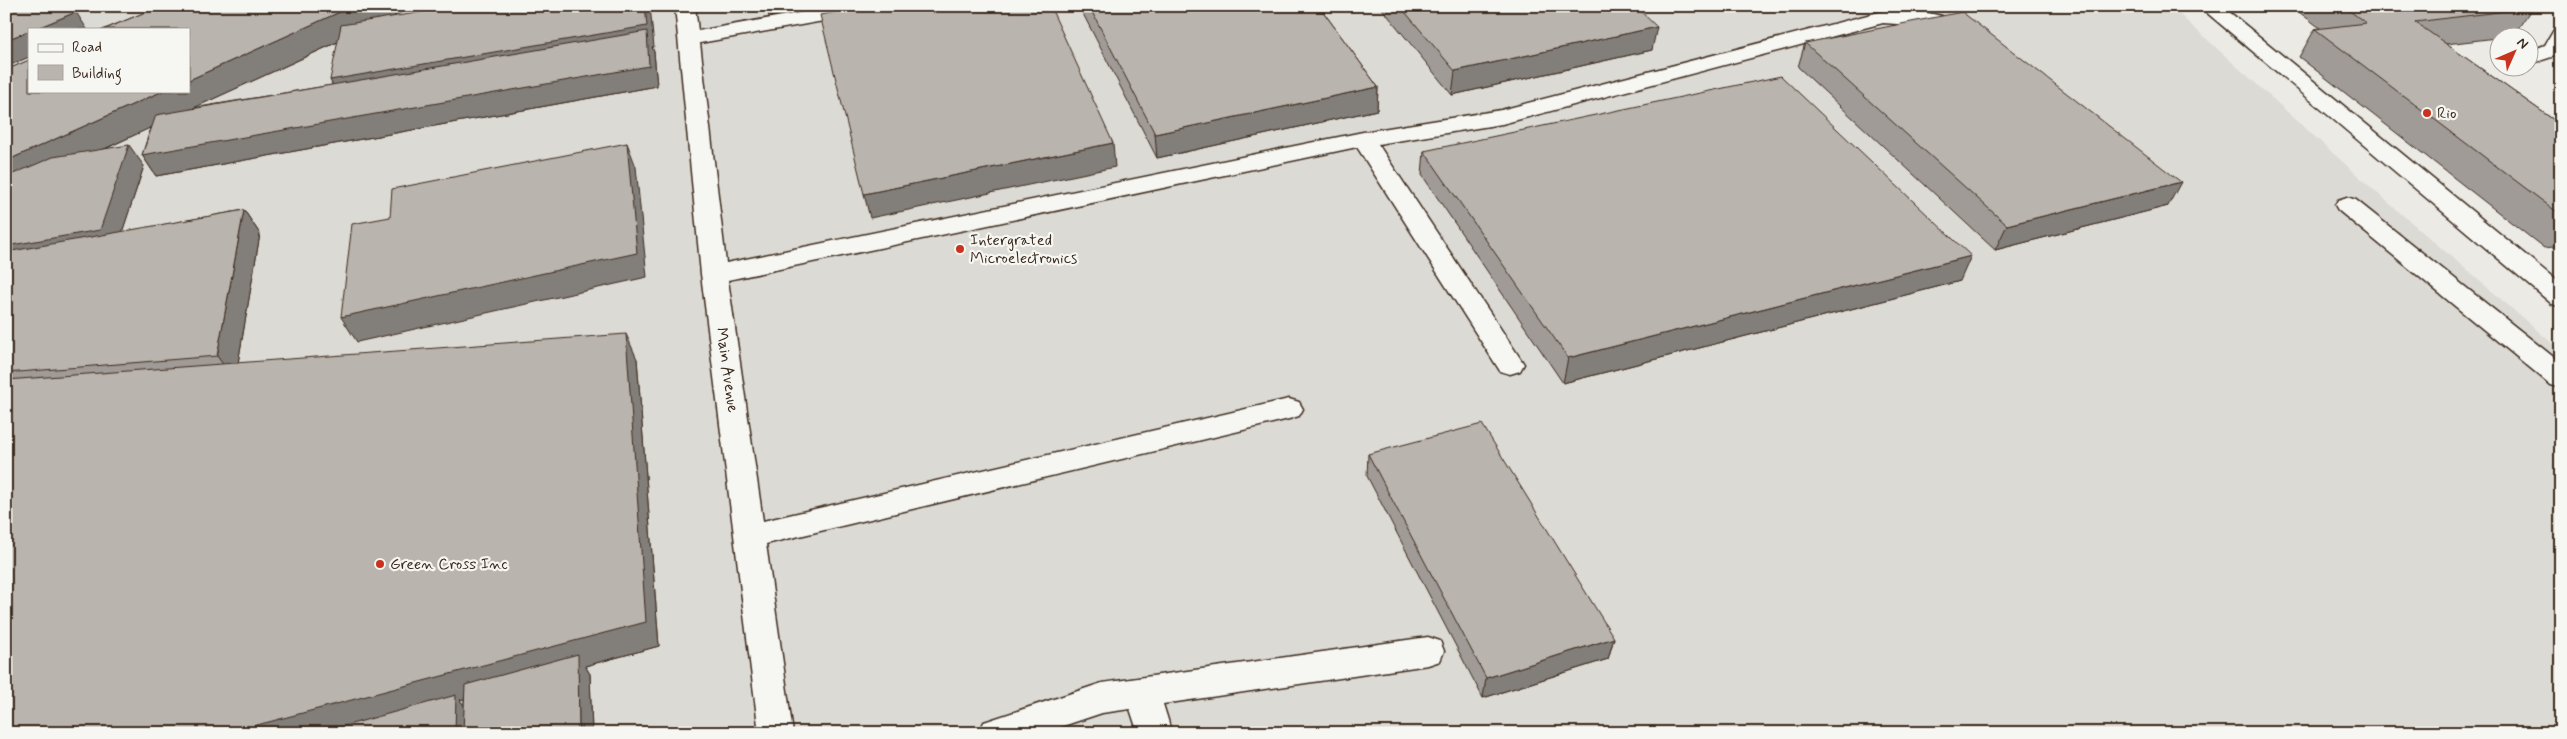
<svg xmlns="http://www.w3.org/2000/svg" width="2567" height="739" font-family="Mynerve,sans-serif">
<rect width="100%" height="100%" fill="#ebeae5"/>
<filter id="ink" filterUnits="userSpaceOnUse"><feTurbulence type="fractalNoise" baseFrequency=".02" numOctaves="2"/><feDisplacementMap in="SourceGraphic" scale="10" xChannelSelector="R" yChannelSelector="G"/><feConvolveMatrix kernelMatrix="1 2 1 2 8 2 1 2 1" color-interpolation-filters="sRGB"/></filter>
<g filter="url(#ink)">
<path fill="#dcdad4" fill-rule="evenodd" d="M6,6H2170L2376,192L2561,351V733H6ZM29,29H189V91H29Z"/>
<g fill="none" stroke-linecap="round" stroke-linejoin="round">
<g stroke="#3b2a1e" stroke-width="3">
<g id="minor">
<path d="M675,6H695L698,31L838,6H884L881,10L874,12L700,43L726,263L1363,132L1501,110L1883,11C1910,11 1955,10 1973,36L1969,40L1962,42L1955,40L1925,26L1883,23L1502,124L1378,144L1524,364L1520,371L1510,374L1500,371L1357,147L728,280L763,521L1289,399L1299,402L1303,409L1299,416L1289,419L766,544L793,733H759L701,274Z"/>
<path d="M2199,6H2222L2561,284V307L2552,304Z"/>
<path d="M2561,28V54L2530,64V51L2545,45L2554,30Z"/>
<path d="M2347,197L2356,200L2561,363V388L2551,385L2338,210L2335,205L2338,200Z"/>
<path d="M1428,637L1440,641L1444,651L1440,661L1428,665L1163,704L1172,733H1138L1130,709L1102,713L1042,733H979L984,722L1102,683Z"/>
</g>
</g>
<use href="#minor" fill="#f6f6f2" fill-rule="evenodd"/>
</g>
<g fill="#a09b96" stroke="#3b2a1e" fill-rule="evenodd">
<path d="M160,6H400L403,12L391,17L654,47H652L654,52L657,86L156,176L142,155L151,127L105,149L144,166L122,232L244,210L260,234L238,363L637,359L659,646L585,666L590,674L592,733H6V70ZM338,42L332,85L193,108ZM464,698V706L460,700Z"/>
<path d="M1079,6H1319L1378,87L1377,110L1157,158Z"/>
<path d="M1380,6H1635L1652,50L1452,95Z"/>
<path d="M2291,6H2529L2532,8L2513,36L2446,44L2561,125V246L2544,248L2299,57L2315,29L2320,28Z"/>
<path d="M1805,43L2168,206L1995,250L1798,67Z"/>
<path d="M1424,151L1960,281L1563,383L1422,175Z"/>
<path d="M1368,454L1614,638L1608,659L1483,698L1367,476Z"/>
</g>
<g fill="#827e7a" stroke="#3b2a1e">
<path d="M353,6H400L403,12L6,194V161L163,91H189V80Z"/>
<path d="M645,6H650L654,47H652L654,52L657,86L156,176L142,155L341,101L330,80Z"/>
<path d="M766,6H828L769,17Z"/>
<path d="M76,12L87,29H35Z"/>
<path d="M1657,27L1652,50L1452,95L1455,71Z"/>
<path d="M29,31V57L6,67V40Z"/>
<path d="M1378,87L1377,110L1157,158L1155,134Z"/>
<path d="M627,143L636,167L647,277L357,342L341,317Z"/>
<path d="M1113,143L1115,167L870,218L864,194Z"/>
<path d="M129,145L144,166L116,251L6,270V246Z"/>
<path d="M2181,182L2168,206L1995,250L2007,225Z"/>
<path d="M244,210L260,234L235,381L217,356Z"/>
<path d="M1971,256L1960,281L1563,383L1568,358Z"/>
<path d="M626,334L637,359L659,646L585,666L590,674L592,733H579L578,668L460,700L471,715V733H227Z"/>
<path d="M1614,638L1608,659L1483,698L1486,678Z"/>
</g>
<g fill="#bab4ae" stroke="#3b2a1e">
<path d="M6,6H67L76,12L35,29H29V31L6,40Z"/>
<path d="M160,6H353L189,80V29H105Z"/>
<path d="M460,6H645L647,26L330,80L341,25Z"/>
<path d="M871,6H1050L1113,143L864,194L820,15Z"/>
<path d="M1089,6H1319L1378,87L1155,134Z"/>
<path d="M1400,6H1635L1657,27L1455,71Z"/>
<path d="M2343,6H2529L2532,8L2415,22L2561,125V215L2315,29L2366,23Z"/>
<path d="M1962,12L2181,182L2007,225L1805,43Z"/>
<path d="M647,31L649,66L142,155L156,115Z"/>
<path d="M29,60V91H163L6,161V70Z"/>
<path d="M1781,76L1971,256L1568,358L1424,151Z"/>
<path d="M627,143L637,253L341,317L352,224L390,217L392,189Z"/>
<path d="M129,145L100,230L6,246V177L53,157Z"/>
<path d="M244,210L217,356L6,373V252Z"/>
<path d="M626,334L646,622L227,733H6V380Z"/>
<path d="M1482,424L1614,638L1486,678L1368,454Z"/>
<path d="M578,654L579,733H463L465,685Z"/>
<path d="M456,695L455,733H319Z"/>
</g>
</g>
<g fill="#c8321e" stroke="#f6f6f2" stroke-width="2">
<circle cx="2427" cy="113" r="5"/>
<circle cx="960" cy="249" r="5"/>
<circle cx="380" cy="564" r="5"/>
</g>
<g text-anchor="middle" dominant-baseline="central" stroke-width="4.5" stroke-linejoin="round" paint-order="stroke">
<g font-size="16" fill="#3b2a1e" stroke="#f6f6f2" text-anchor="start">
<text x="2437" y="113">Rio</text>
<text x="970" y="240">Intergrated<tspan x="970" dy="18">Microelectronics</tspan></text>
<text x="390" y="564">Green Cross Inc</text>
</g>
<g font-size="16" fill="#3b2a1e" stroke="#f6f6f2">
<text transform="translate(727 370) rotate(82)">Main Avenue</text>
</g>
</g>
<rect width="2567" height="739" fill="none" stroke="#f6f6f2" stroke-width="25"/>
<rect x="12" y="12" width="2542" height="714" fill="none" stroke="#3b2a1e" stroke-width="2" filter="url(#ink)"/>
<rect x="28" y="28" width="162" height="65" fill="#f6f6f2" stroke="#aba49d"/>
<rect x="38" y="44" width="25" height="8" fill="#f6f6f2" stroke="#aba49d"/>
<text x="72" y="52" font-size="15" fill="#3b2a1e">Road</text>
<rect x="38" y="65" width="25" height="15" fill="#bab4ae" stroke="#aba49d"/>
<text x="72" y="78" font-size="15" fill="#3b2a1e">Building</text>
<g transform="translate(2514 52) rotate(45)"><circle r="24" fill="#f6f6f2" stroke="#aba49d"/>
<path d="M0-4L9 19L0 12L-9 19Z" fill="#c8321e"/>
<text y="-8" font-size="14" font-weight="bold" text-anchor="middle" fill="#3b2a1e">N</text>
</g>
</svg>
